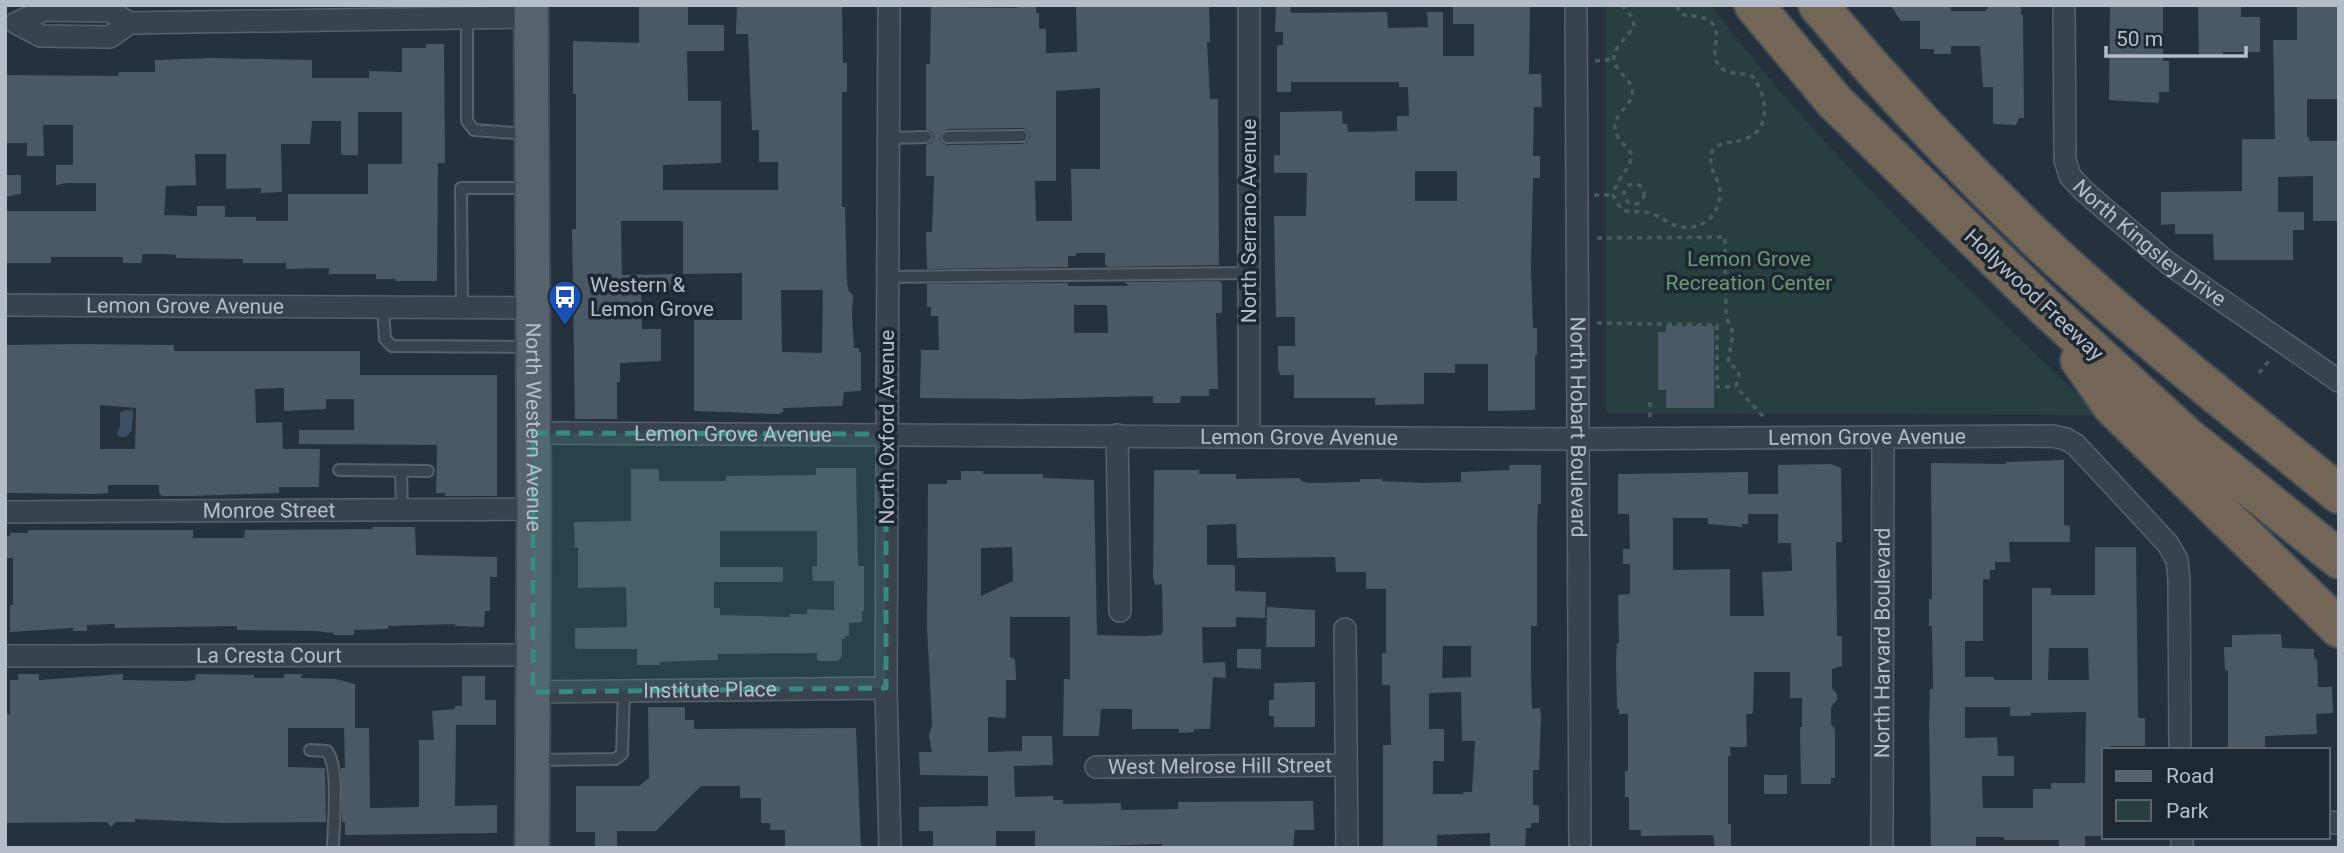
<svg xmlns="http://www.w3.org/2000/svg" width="2344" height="853" font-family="Roboto,sans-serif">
<rect width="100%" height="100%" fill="#25313d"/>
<path fill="#283f3f" d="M1606,5H1711C1824,156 1964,284 2099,415L1606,413Z"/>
<path fill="#3a4e64" d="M131,408L133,411L132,430L126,437H119L117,434L120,426V412L126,410L130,411Z"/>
<g fill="#4b5866" fill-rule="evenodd">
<path d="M639,5H688V25H724V51H687L688,101H721V163L663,165V190H778V162H759V130H752L748,34H736L737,6L842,5L843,63H847V92H842V207H845L847,283L849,292L853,295L852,315L854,348H859V352H861V391L844,392L842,406L783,408V412L779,414L694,411V320H742V273L683,274V221H621L622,275L676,274V290H641L642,329H661V361L620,363V382H617V419H575L572,229H576V94H573V41L639,43ZM781,290H823L822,353L782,352Z"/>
<path d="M1017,5H1036V13H1039V29H1046V53L1077,52L1076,5H1209L1210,42H1207L1210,99H1218L1219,265L1108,267L1105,264V253H1076V256H1068V267L927,269L926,232H932L934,176H926V145L931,143L934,137L932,132L926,129V64H930L931,7L1017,8ZM1100,88V169H1071L1072,221H1036L1035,181H1056V91ZM1023,128L1028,131L1030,137L1027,142L1022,144L947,145L943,143L939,138L941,133L947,129Z"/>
<path d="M1276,5H1290L1291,13L1387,12L1388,28L1428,27L1427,12H1443V56H1474V24H1453V7L1530,5L1529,74H1541L1542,107H1534L1533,156H1540V178H1533L1531,268L1533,328H1537V355H1535V410L1488,411V364H1455V373H1424V404L1375,405V398H1294V375H1280L1278,367V346H1295V317H1276L1274,216H1306L1307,173H1274V155H1280V112L1342,111L1343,124H1347L1348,132L1397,131V116H1409L1408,87H1399V82H1291V92H1277V45H1283V32H1275ZM1415,171H1457V201H1415Z"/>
<path d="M1890,5H1951V11H1986L1989,5H2021V15H2023L2024,118H2019L2016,125L1993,124V87H1983L1980,46H1951V54H1934V49H1920V21H1901Z"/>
<path d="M2110,5H2163V61H2169V92H2159V103L2109,100Z"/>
<path d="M2198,5H2241V17H2260V52H2223V57H2199Z"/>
<path d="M2297,5H2339V99H2307V137H2309V141H2339V221H2313V176L2278,177V212H2304V230H2293V260H2214L2213,234H2175V224L2161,225V192L2242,191V139H2275L2273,40H2297Z"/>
<path d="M426,44H444L445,163H438L437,281H395V279H376V274H329V268L286,269V263H243V259L176,258V255L164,254H143L141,263H123V257H51V263H5V211H96V183H67L56,185V165H73V125H43L44,156H27V143H5V75L118,76L119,72H155V60L212,58L312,60V78H369V71L402,72V48H426ZM358,112H402V164H368V194H288V221H256V217H225V206H197V216L164,215L166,186L196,185L195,154H226V189L261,188V193L282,192L281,144H310L312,121H341V155H358Z"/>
<path d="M5,175H21V194L5,197Z"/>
<path d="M1219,281L1222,283V313H1216L1218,389H1209V396H1181L1180,403H1153V396L1024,399L920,398L921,350H939L938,316H931V307H927V284L1068,283V286H1129L1124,282ZM1074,305H1107L1108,333H1074Z"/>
<path d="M1666,326H1714V408H1666V390H1658V332H1666Z"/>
<path d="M76,344L174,345V351H360V375H497V496H445V493H436L437,445L299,444V430H354V399H326V409L284,411V388L255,389L256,423L282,422L283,449H320L319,487H279V493L190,496H162L159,493V485H108V493L96,494L5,493V345ZM100,405L136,408L135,449H100Z"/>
<path d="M2064,460V525L2070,526V542H2009L2010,562H1995V570H1990V579H1983V641H1965V677H1994V680H2032V588H2051V595H2095V547H2136L2138,718H2145V746H2110V749H2104V836H2085V848H2059V840H2004V837H1976V848H1931L1929,722L1930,689H1933L1932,626H1929V599H1932L1931,463L2006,464V462ZM2049,648H2088L2089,680H2048ZM1965,707H2010V716H2031V713L2086,712L2085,783H2051V789H2033V808H1983L1982,776H2014V756H1998L1997,737L1965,738Z"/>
<path d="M1831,464L1841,468L1842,542H1836L1837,636H1842V666L1832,669V688L1837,694V700L1831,707V724L1835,729V778H1831V784H1801L1800,727H1802V698H1790V672H1754L1753,711L1752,714H1746L1747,747H1730L1731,756H1728V824H1731V848H1715L1713,835L1641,836V830H1629V797H1625V771H1628V714H1619V709H1617L1616,660L1617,643H1619L1618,595L1630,594V564H1623V549H1630L1629,514H1618V474L1748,472V494H1778V465ZM1748,514H1778V543H1791L1792,571L1762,572L1764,616H1730V569L1673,570V518H1708V524L1742,527V524H1748Z"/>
<path d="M1509,465H1541V504H1538L1537,529V626H1531V671L1532,709L1540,708L1541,716L1539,770H1533V805H1539V823H1531V828H1526L1525,848H1490V833L1437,835V848H1383V745H1391L1390,685H1382V653H1386V589H1366V572H1336L1335,557L1237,558L1236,524L1207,525V565H1235V591L1266,592L1265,618L1236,617V627H1202L1203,663L1225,662L1226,678L1213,677L1210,729H1194V732L1179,733V729H1132V709H1101L1099,736H1063L1064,679H1070V617H1010V657L1015,659L1016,680H1006V718L988,717V752L1022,751V736H1052L1053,765L1014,766L1015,797L1053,796V800H1063V804L1121,803V810L1178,809V802L1313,801L1314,830H1295L1293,848H1162V844L1035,848V831H996V848H933V831H919V807L988,806V776L920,775L919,752H932L929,736L932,725L931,701L927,629L928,484H947V480H961V471H983V474H1043V478L1094,480L1097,635L1141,636L1161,635L1163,631L1162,584L1155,585L1153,578L1154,470H1199V474H1236V479L1300,478L1301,481L1309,483L1360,482V479H1382V481L1424,483L1461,482V472L1510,470ZM1012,547L1013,581L981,596V548ZM1443,646H1471V677L1442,678ZM1461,692L1462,741H1475L1472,792H1463V794H1433V761H1444V729H1429V693Z"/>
<path d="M816,468H856L858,566H864V611H862V622L849,623V636H845V639H842V656L838,661H819L817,659V653L718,654V660H714L660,662V665H637V649H577L575,647V628L627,627L626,587L578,588V547L575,548L574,522L631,521V469H659V481H726V476L816,475ZM720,531H817V566L812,567L813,581H834V610L807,609V614H790V617L720,615V608H714V582H783V567H720Z"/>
<path d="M373,527H415L416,555L497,557V577H490V611H485L484,627L455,626V624L388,626V629L354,630V635H334L333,633L315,631L237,630V626L115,628V624L87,625V631H73V628L10,632V605H13V558H5V536H10V533H28V530H193V538H244L245,530L373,529Z"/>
<path d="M1267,607L1315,610V647H1266Z"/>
<path d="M2281,634L2282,648L2314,649V658L2317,659L2318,687H2332L2333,713L2316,714L2317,734L2265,736V750H2228V670L2225,671L2224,647H2232V635Z"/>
<path d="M1237,649H1261V669L1237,668Z"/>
<path d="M18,674H39V680L123,674V680L186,681L195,680L196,674L254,675V678H284V674H302L301,678L336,679L355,684V728H288V767L325,768L326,822L222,823L135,819V822H116L111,827L107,822L5,823V714L10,715V680H18Z"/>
<path d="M462,676H485V700H496V725H456L455,806L497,805V833L345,835V822H342L341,768H345L344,728H369L370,808L419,807V740H434L432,711L455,709V706H462Z"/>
<path d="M1315,682V727H1274V716H1269V700H1274V683Z"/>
<path d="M648,707H685V720H694V729L856,728L861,848H785V830H770V823H761V798H740V786H701L656,831H617V848H595V832H576V786H639L649,778Z"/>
<rect x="1764" y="775" width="23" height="19"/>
</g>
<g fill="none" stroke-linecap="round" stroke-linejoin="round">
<g stroke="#57616b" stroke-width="14">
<g id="service">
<path d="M467,18V121L474,130L528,134"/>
<path d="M947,137L1022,136"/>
<path d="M889,138L926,137"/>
<path d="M888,277L1249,273"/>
<path d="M383,307L385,339L392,346L529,347"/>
<path d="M462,307L461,188H528"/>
<path d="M339,470L428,471"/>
<path d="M401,471L402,510"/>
<path d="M310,750L327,751C340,768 333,826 333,848"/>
<path d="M536,760L615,759L622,754L624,691"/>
</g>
</g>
<g stroke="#57616b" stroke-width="24">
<g id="minor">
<path d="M889,5L886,688L890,848"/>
<path d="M1249,5V436"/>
<path id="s1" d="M1576,5L1580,848"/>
<path id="s2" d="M2064,5L2065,160L2070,176L2085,192L2168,263L2339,381"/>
<path d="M130,23L110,37L41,36L16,23L45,10L109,11L130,23L531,17"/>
<path id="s3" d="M5,305L532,308"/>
<path id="s4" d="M533,433L1578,439L2053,436L2066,439L2076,445L2168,544L2177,560L2179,579L2180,750"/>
<path d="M1117,435L1120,611"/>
<path id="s5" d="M5,512L534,509"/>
<path d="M1345,629L1347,848"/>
<path id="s6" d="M5,656L533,655"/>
<path id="s7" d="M533,692L886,688"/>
<path id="s8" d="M1096,767L1346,765"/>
<path d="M2328,822L2339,823"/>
<path d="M2182,837V848"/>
<path id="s9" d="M1882,848L1883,438"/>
</g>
</g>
<g stroke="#424c56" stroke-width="37">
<g id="primary">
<path id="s10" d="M531,5L534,509L532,848"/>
</g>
</g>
<g stroke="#444e58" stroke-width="42">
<g id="motorway">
<path d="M1754,5L1834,101L2044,306L2186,436L2339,559"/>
<path d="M1818,5C1886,86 1959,164 2035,237C2131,328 2236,410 2339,494"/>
<path d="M2080,360L2112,406L2339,628"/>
</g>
</g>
<g stroke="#475c5d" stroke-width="3.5" stroke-dasharray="5 5" stroke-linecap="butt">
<path d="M1622,5L1631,16L1634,24C1631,36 1616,43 1614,56C1612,70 1629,76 1632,89C1636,105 1609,114 1616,133C1618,141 1628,147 1632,155C1629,171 1616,180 1613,195C1624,221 1634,207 1653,214C1662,217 1668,224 1677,226C1699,232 1718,218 1720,196C1721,176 1705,171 1713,149C1724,140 1733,144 1745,139C1773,129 1767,94 1752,76C1743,73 1733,75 1724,70C1703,57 1728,33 1708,20C1701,15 1690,17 1681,14L1676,5"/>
<path d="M1595,61L1613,59"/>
<circle cx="1634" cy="194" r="10"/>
<path d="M1594,195H1613"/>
<path d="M1597,238L1725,237L1726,316L1733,333L1728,363L1737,369L1739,375L1736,387L1762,415V419"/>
<path d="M1597,323L1717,325V387H1736"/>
<path d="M2259,373L2271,358"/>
<path d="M1650,402V419"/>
</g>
<use href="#service" stroke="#39434d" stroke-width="10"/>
<use href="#minor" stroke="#39434d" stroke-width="21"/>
<use href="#primary" stroke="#57626d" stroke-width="33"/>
<use href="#motorway" stroke="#736656" stroke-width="38"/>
</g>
<path fill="#388884" fill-opacity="0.2" stroke="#388884" stroke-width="5" stroke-dasharray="14 9" stroke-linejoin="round" d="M533,433L886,434V688L533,692Z"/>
<defs>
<g id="bus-pin" transform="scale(1.75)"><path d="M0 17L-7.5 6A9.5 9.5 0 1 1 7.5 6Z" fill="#1a4fb4" stroke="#1e2832"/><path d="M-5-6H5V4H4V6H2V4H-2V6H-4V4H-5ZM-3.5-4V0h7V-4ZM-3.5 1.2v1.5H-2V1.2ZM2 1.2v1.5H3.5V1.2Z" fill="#fff"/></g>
</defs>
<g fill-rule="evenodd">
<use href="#bus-pin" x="565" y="297"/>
</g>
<g text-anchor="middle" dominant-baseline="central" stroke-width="7" stroke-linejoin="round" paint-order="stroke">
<g font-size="21" fill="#b5bec8" stroke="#1e2832">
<text transform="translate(1249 221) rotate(-90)">North Serrano Avenue</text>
<text stroke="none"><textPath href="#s2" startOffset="276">North Kingsley Drive</textPath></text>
<text transform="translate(2034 295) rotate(43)">Hollywood Freeway</text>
<text stroke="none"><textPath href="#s3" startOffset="180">Lemon Grove Avenue</textPath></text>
<text stroke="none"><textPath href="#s10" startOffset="422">North Western Avenue</textPath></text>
<text stroke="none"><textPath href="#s1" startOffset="422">North Hobart Boulevard</textPath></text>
<text transform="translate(887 427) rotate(-90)">North Oxford Avenue</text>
<text stroke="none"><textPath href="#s4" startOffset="200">Lemon Grove Avenue</textPath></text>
<text stroke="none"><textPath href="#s4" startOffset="766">Lemon Grove Avenue</textPath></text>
<text stroke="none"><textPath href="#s4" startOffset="1334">Lemon Grove Avenue</textPath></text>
<text stroke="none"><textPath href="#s5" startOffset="264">Monroe Street</textPath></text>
<text stroke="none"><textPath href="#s9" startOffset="205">North Harvard Boulevard</textPath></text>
<text stroke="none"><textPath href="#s6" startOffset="264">La Cresta Court</textPath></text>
<text stroke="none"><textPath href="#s7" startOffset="177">Institute Place</textPath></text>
<text stroke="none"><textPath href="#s8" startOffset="124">West Melrose Hill Street</textPath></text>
</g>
<g font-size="21" fill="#6d9874" stroke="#1e2832">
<text x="1749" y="259">Lemon Grove<tspan x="1749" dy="24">Recreation Center</tspan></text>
</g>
<g font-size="21" fill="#b5bec8" stroke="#1e2832" text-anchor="start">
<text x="590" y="285">Western &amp;<tspan x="590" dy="24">Lemon Grove</tspan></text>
</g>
</g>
<rect width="2344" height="853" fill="none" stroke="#b5bec8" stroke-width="14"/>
<rect x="2102" y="748" width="228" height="91" fill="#1e2832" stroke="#5a646e" stroke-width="2"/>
<rect x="2116" y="771" width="35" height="10" fill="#57626d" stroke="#5a646e" stroke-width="2"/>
<text x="2166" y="783" font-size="21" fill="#b5bec8">Road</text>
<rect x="2116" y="800" width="35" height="21" fill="#283f3f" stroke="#5a646e" stroke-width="2"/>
<text x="2166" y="818" font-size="21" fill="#b5bec8">Park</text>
<path d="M2106 46v10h140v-10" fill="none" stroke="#b5bec8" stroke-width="3.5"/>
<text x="2116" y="46" font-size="21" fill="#b5bec8" stroke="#1e2832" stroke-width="5" paint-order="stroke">50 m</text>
</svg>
